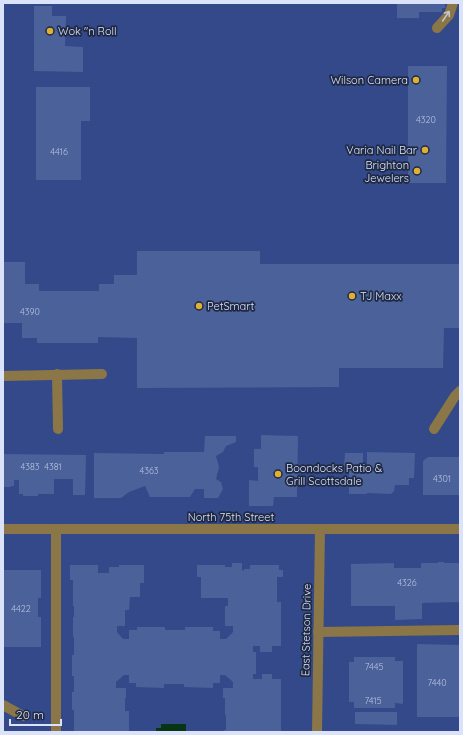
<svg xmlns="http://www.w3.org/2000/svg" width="463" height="735" font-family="Quicksand,sans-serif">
<rect width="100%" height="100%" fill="#2c407a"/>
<rect fill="#334989" x="3" y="3" width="457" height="729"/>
<path fill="#083513" d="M161,724H186V732H156V728H161Z"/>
<g fill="#4b619a">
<path d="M397,3H445V8H442V12H419V18H397Z"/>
<path d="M34,6H52V16H66L65,46L83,47V72L34,71Z"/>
<path d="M408,66H447L446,183H408Z"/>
<path d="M36,87H90V121H81V180H36Z"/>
<path d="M137,251H260V264H460V328H444L443,368H339V387L137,388V338L98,337V343H37V338H22V323H3V262H25V284H39V291H99V284H114V275H137Z"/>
<path d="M261,435L298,436L297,497H274L273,506H249V480L258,481V467H254V449H261Z"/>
<path d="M205,436H236V442L226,446L223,452L216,456L219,467L216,479L221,482L223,489L218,498H204V489H195L190,497H150L145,486L129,492L121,498H94V453L164,454V452H204Z"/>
<path d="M367,452L415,453L414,478H409V485H395L394,491L391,494L367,493V494H349V466H344L345,453H363V466H367Z"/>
<path d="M3,454L86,455L85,495H73V479H54V494H38V496H23V494H19V480H14V486H11V487H3Z"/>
<path d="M428,457H460V495H423V461Z"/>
<path d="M438,562H444V563H460V602L422,603V619L395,620V606H351V564L394,563V568H421V563H438Z"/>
<path d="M232,563H242V570L244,571V569H250V565H279V570H283V577H277V602H281V646H272V652H260V646H253V652H256V674H253V679H262V674H272V679H281V732H224V730H226V715H225V698H223V688H233V682L225,675H220V683H213V688L184,687V684H164V688L136,687V683H129V675H124L116,682V688H126V698H125V711H129V732H74V710H72V692H74V676H72V655H74V637H73V617H74V606H73V580H70V565H98V573H109V567H119V565H144V583H140V597H130L129,610H125V626H117V632L123,639H129V630H137V627H165V630H185V627H213V631H220V639H226L233,632V626H225V606H228V598H201V577H197V565H225V567H232Z"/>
<path d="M3,570H41V598H38V617H41V647H3Z"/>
<path d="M417,644L460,645V717H417Z"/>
<path d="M354,657H395V661H403V704L395,703V708H354V702H349V662H354Z"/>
<path d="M355,712H397V725L355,724Z"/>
</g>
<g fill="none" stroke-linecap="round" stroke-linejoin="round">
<g stroke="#8a7646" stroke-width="10">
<path d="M437,28L449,15L453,3"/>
<path d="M57,374L58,429"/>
<path d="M3,376L102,374"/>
<path d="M434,429L455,396L460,391"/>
<path d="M3,529H460"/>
<path d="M56,529V732"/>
<path d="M318,632L460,630"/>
<path d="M3,705L23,716"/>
<path d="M317,732L320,529"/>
</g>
</g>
<defs><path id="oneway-shaft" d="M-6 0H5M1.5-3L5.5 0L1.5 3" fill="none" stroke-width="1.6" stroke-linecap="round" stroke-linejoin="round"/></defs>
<use stroke="#c6c8cc" href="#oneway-shaft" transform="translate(446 16) rotate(-56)"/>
<g fill="#deb133" stroke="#1f2944" stroke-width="1.5">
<circle cx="50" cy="31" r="4"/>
<circle cx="416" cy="80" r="4"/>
<circle cx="425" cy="150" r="4"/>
<circle cx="417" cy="171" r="4"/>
<circle cx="352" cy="296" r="4"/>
<circle cx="199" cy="306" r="4"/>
<circle cx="278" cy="474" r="4"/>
</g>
<g text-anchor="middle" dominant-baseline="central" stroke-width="3.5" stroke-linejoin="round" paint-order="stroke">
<g font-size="9" fill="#b6c2e1">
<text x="426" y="119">4320</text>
<text x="59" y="151">4416</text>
<text x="30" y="311">4390</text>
<text x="30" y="466">4383</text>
<text x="53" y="466">4381</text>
<text x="149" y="470">4363</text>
<text x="442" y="478">4301</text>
<text x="407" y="582">4326</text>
<text x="21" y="608">4422</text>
<text x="374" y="666">7445</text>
<text x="437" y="682">7440</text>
<text x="373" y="700">7415</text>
</g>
<g font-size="11" fill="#dae3f9" stroke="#1f2944" text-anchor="start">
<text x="58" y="31">Wok "n Roll</text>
<text x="408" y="80" text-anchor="end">Wilson Camera</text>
<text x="417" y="150" text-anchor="end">Varia Nail Bar</text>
<text x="409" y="165" text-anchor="end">Brighton<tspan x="409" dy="13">Jewelers</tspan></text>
<text x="360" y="296">TJ Maxx</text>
<text x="207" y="306">PetSmart</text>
<text x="286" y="468">Boondocks Patio &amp;<tspan x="286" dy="13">Grill Scottsdale</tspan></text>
</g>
<g font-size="11" fill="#dae3f9" stroke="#1f2944">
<text x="231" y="517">North 75th Street</text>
<text transform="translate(306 630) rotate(-89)">East Stetson Drive</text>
</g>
</g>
<rect width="463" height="735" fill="none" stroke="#dae3f9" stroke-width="8"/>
<path d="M10 719v6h51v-6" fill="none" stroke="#dae3f9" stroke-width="2"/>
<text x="16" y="719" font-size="12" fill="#dae3f9" stroke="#1f2944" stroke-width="3" paint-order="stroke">20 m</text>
</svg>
